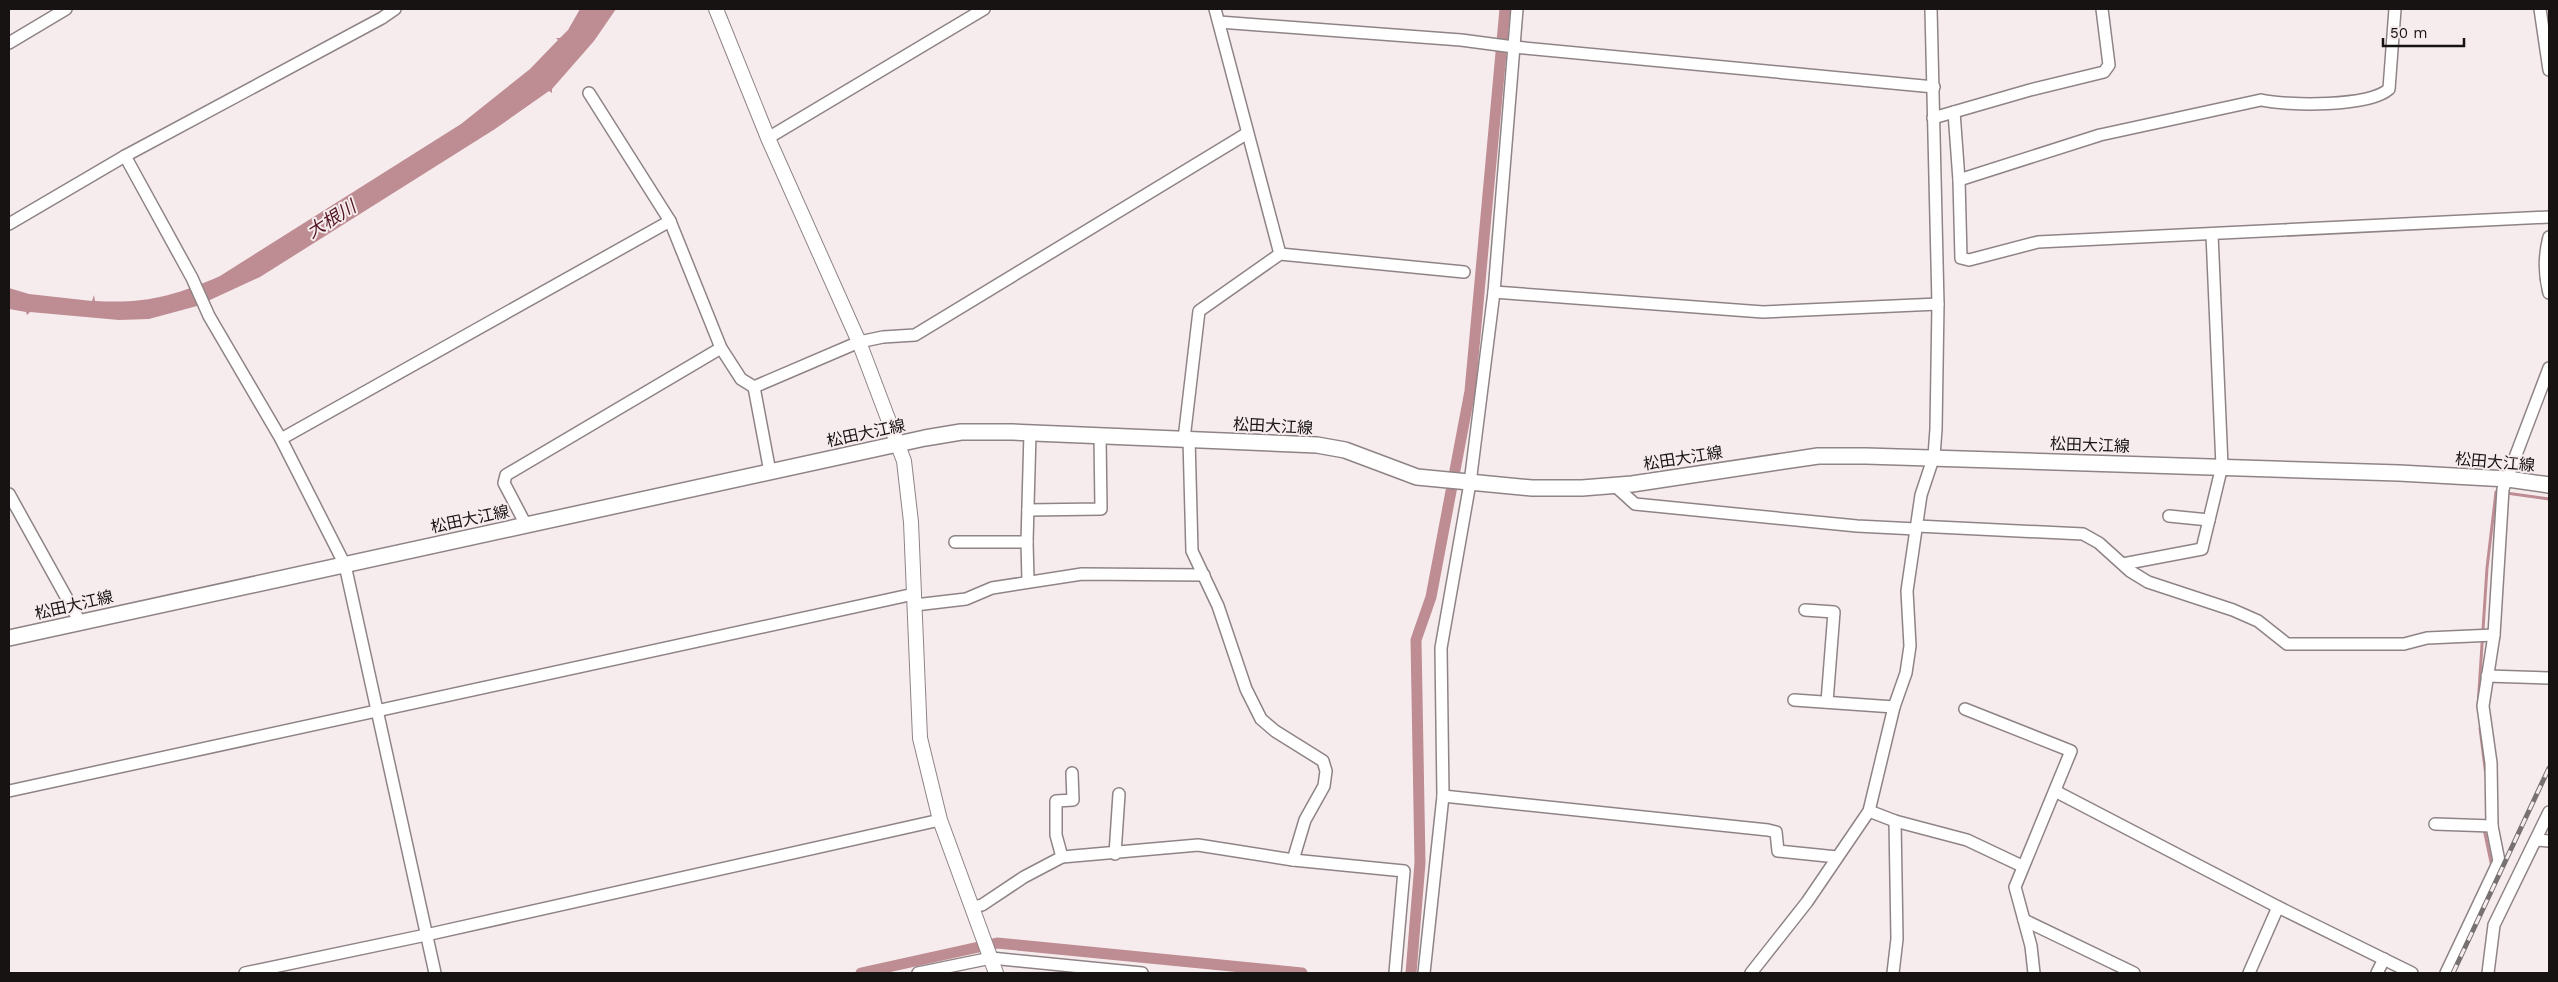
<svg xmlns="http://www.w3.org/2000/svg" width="2558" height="982" font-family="'Work Sans','Noto Sans JP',sans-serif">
<rect width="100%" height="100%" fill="#f7eced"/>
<path fill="#be8c93" d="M580,9H616L594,41L552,89V93L549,91L495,129L260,277L197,306L149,319L119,320L30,312L27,315L26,312L9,309V288L29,294L92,301L94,295L95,301C145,304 175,296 220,276L461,124L530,69L558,40L556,38H560L568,30Z"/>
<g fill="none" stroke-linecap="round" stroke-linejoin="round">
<g stroke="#be8c93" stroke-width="3">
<path d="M2506,493L2549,499"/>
<path d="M2478,706L2487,568L2496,492L2499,493"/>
<path d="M2480,728L2486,776"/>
<path d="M2484,829L2492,867"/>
</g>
<g stroke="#be8c93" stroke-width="11">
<path d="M861,973L997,943L1302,973"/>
<path d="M1411,973L1420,863L1416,640L1431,597L1470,391L1505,9"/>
</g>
<g stroke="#8f8485" stroke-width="14">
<g id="minor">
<path d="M1215,9L1280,254"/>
<path d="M2540,9L2549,70"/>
<path d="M1219,22L1461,40L1514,47L1934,87"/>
<path d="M9,43L66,9"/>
<path d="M589,93L670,221L721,348L741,379L754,387L859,342L883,337L915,335L1246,134"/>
<path d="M1954,112L1959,180L1961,258L1969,260L2038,242L2549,217"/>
<path d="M1933,118L2030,90L2104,72L2109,65L2102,9"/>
<path d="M768,138L984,9"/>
<path d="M125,156L192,278L209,316L281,439L345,565L435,973"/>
<path d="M1959,180L2100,135L2261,100C2288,106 2369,107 2389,89L2395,9"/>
<path d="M9,224L125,156L382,18L395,9"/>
<path d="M2549,237C2544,256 2544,274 2549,293"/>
<path d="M1494,292L1763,312L1938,304"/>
<path d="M754,387L770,472"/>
<path d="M281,439L670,221"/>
<path d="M1184,439L1199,311L1280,254L1464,272"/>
<path d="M1189,439L1192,551L1218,606L1246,689L1261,719L1275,731L1323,761L1326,771L1324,786L1305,820L1293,860"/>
<path d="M1614,485L1635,504L1857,526L1916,529"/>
<path d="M9,494L80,622"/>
<path d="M1028,510L1101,509L1100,436"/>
<path d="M2169,516L2209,520"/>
<path d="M526,525L504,483L506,475L721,348"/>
<path d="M1917,526L2083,534L2099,543L2130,571L2148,582L2233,610L2258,621L2287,644H2404L2427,638L2494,635"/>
<path d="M955,542H1027L1030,433"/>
<path d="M1027,542L1028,581"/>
<path d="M2123,564L2202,549L2222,466L2212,234"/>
<path d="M915,605L966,599L992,588L1082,574L1204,575"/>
<path d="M1805,610L1834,612L1827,702"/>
<path d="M2487,676L2549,678"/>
<path d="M1794,700L1894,707"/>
<path d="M1965,709L2071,751L2015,887L2031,946L2034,973"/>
<path d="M9,791L914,594"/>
<path d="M2055,791L2278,907L2412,973"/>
<path d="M1443,796L1768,830L1776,832L1778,851L1837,857"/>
<path d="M1869,811L1895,821L1967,840L2022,866"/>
<path d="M2435,824L2492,826"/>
<path d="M2536,840L2549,841"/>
<path d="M1115,854L1119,794"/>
<path d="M1062,857L1056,835V801L1073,800L1072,773"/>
<path d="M973,907L982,905L1024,877L1062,857L1198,845L1293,860L1404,871L1395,973"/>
<path d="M2024,920L2134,973"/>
<path d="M245,973L426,935L940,820"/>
<path d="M918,973L991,958L1142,973"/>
<path d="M1424,973L1443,796L1441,648L1470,483L1494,292L1517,9"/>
<path d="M1751,973L1807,902L1869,811L1894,707L1906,673L1910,646L1907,591L1921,495L1934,456L1936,429L1938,304L1931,9"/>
<path d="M1893,973L1897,939L1895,821"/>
<path d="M2249,973L2278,907"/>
<path d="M2377,973L2384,959"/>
<path d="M2446,973L2499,861L2492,826L2491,763L2483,706L2494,635L2503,489L2549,368"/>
<path d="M2488,973L2494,925L2549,812"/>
</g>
</g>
<g stroke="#8f8485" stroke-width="16">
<path id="tertiary" d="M716,9L768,138L859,342L904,461L911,522L920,738L940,820L996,973"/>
</g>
<g stroke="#8f8485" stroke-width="18">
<path id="secondary" d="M9,638L925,438L961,432H1012L1317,445L1345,450L1417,477L1532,488H1582L1632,484L1818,456H1866L2399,473L2508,479L2549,485"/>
</g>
<use href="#minor" stroke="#fff" stroke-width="11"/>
<use href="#tertiary" stroke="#fff" stroke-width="14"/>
<use href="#secondary" stroke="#fff" stroke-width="15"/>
<g stroke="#787171" stroke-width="5">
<path id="rail" d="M2453,973L2549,768"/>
</g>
<use href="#rail" stroke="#f7eced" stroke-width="3" stroke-dasharray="9" stroke-linecap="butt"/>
</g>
<g text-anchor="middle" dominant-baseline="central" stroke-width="4" stroke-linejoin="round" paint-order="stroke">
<g font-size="16" fill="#171313" stroke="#f7eced">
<text transform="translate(1273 426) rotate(3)">松田大江線</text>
<text transform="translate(866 433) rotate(-12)">松田大江線</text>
<text transform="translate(2090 445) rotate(2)">松田大江線</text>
<text transform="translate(1683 458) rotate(-9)">松田大江線</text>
<text transform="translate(2495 462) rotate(5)">松田大江線</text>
<text transform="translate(470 519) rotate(-12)">松田大江線</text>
<text transform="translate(74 605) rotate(-13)">松田大江線</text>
</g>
<g font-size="18" font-style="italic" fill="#501221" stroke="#f7eced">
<text transform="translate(331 219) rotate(-32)">大根川</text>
</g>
</g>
<rect width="2558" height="982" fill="none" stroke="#171313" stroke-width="20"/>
<path d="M2383 38v8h81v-8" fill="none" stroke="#171313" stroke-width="2.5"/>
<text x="2390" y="38" font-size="15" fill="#171313" stroke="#f7eced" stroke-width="4" paint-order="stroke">50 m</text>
</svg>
